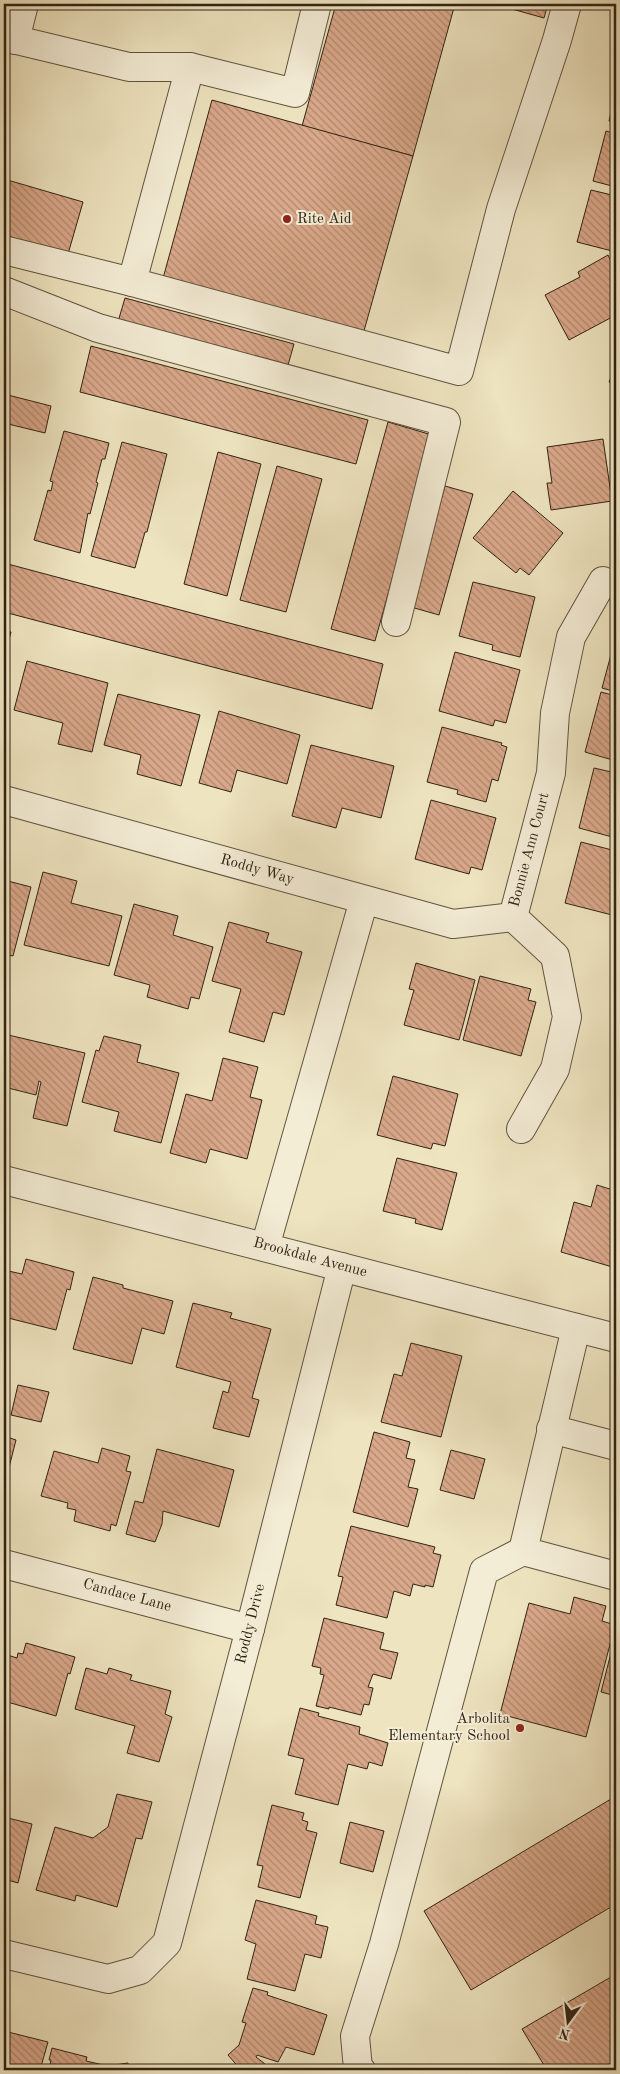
<svg xmlns="http://www.w3.org/2000/svg" width="620" height="2074" font-family="'Old Standard TT',serif">
<defs>
<pattern id="building-back-hatch" width="6" height="6" patternUnits="userSpaceOnUse" patternTransform="scale(1.25)"><rect width="6" height="6" fill="#daa88a"/><path d="M-1 5l2 2M0 0l6 6M5-1l2 2" fill="none" stroke="#b18870"/></pattern>
</defs>
<rect width="100%" height="100%" fill="#eee4c0"/>
<filter id="stains"><feTurbulence type="fractalNoise" baseFrequency=".004" numOctaves="4"/><feColorMatrix values="0 0 0 0 .2 0 0 0 0 .09 0 0 0 0 .02 0 0 0 .5 -.17"/></filter>
<radialGradient id="worn" r=".72"><stop offset=".6" stop-color="#630" stop-opacity="0"/><stop offset="1" stop-color="#630" stop-opacity=".3"/></radialGradient>
<g fill="url(#building-back-hatch)" stroke="#312314">
<path d="M336,4H455L413,156L302,126Z"/>
<path d="M494,4H548L544,18Z"/>
<path d="M615,92H616V123L609,121Z"/>
<path d="M212,100L413,156L362,338L162,282Z"/>
<path d="M606,131L616,134V187L593,181Z"/>
<path d="M4,179L83,202L68,254L4,236Z"/>
<path d="M591,190L616,196V252L577,242Z"/>
<path d="M608,255L612,263L615,261L616,264V315L569,340L545,295L580,277L578,272Z"/>
<path d="M125,298L294,344L286,372L117,325Z"/>
<path d="M91,346L368,420L356,464L80,392Z"/>
<path d="M616,365V385L609,382Z"/>
<path d="M4,394L51,406L45,433L4,423Z"/>
<path d="M388,422L432,435L375,641L331,629Z"/>
<path d="M64,431L109,443L105,459H102L96,482L98,483L90,514L88,513L80,553L34,540L48,490L51,491L53,482L50,481Z"/>
<path d="M603,439L612,501L551,510L547,483H552L547,447Z"/>
<path d="M122,442L167,454L147,532H145L135,568L91,556Z"/>
<path d="M218,452L261,464L227,596L184,584Z"/>
<path d="M277,466L322,479L286,612L240,600Z"/>
<path d="M445,486L473,494L439,615L411,607Z"/>
<path d="M513,491L563,533L529,575L520,568L516,573L473,538Z"/>
<path d="M4,563L383,664L372,709L4,612Z"/>
<path d="M473,582L535,597L520,657L492,650L493,645L459,636Z"/>
<path d="M4,630L11,632L4,658Z"/>
<path d="M616,636V692L602,688Z"/>
<path d="M455,652L520,670L506,723L495,720L493,726L439,711Z"/>
<path d="M27,661L108,683L92,752L58,744L63,723L14,710Z"/>
<path d="M601,692L616,696V761L585,752Z"/>
<path d="M118,694L200,715L181,786L137,774L141,755L104,745Z"/>
<path d="M219,711L300,735L287,784L237,770L231,792L199,783Z"/>
<path d="M442,727L502,743L501,745L507,747L498,781L492,779L486,802L457,794L458,790L427,782Z"/>
<path d="M311,745L394,766L381,818L342,808L336,828L292,816Z"/>
<path d="M594,768L616,773V838L579,828Z"/>
<path d="M431,800L496,818L482,870L471,867L469,874L415,859Z"/>
<path d="M581,842L616,851V916L565,903Z"/>
<path d="M43,872L77,881L71,903L122,916L109,966L24,945Z"/>
<path d="M4,880L31,887L13,956L4,954Z"/>
<path d="M134,904L178,916L173,935L213,947L199,999L191,997L188,1009L147,997L150,985L114,975Z"/>
<path d="M229,922L269,933L266,942L302,952L284,1015L273,1012L264,1042L229,1032L241,989L212,981Z"/>
<path d="M416,963L475,980L459,1040L404,1025L414,990L409,989Z"/>
<path d="M480,976L531,989L528,1000L536,1002L521,1056L463,1040Z"/>
<path d="M4,1034L85,1053L67,1126L33,1118L41,1082L39,1081L36,1095L4,1087Z"/>
<path d="M104,1036L141,1045L137,1062L179,1073L161,1143L114,1131L119,1112L82,1102L96,1050L99,1051Z"/>
<path d="M223,1058L258,1067L250,1097L262,1100L247,1159L210,1149L206,1163L170,1153L186,1094L212,1101Z"/>
<path d="M393,1076L458,1094L445,1146L433,1143L431,1149L377,1135Z"/>
<path d="M397,1158L457,1173L442,1230L415,1223L416,1219L383,1211Z"/>
<path d="M597,1185L616,1191V1268L561,1252L574,1202L591,1207Z"/>
<path d="M26,1259L74,1272L70,1290L67,1289L56,1330L4,1317V1270L22,1274Z"/>
<path d="M93,1277L123,1285V1288L173,1301L164,1334L142,1328L132,1364L73,1349Z"/>
<path d="M193,1303L232,1313L230,1318L271,1329L252,1398L259,1400L249,1437L213,1428L223,1391L228,1393L231,1382L176,1367Z"/>
<path d="M411,1343L462,1356L441,1437L381,1422L394,1374L402,1376Z"/>
<path d="M18,1385L49,1392L41,1422L11,1415Z"/>
<path d="M374,1432L410,1442L406,1458L415,1460L408,1487L418,1489L408,1527L353,1512Z"/>
<path d="M4,1436L16,1440L4,1487Z"/>
<path d="M102,1448L130,1456L126,1471L131,1472L116,1526L111,1524L110,1531L74,1521L76,1510L67,1508L68,1503L41,1496L54,1451L98,1463Z"/>
<path d="M157,1449L234,1470L219,1527L163,1511L162,1524L155,1542L126,1534L135,1501L143,1503Z"/>
<path d="M451,1450L485,1459L474,1499L440,1490Z"/>
<path d="M351,1526L435,1547L433,1553L441,1555L433,1587L425,1585V1587L413,1584L410,1596L394,1591L387,1618L336,1605L343,1577L338,1576Z"/>
<path d="M574,1597L606,1606L602,1621L615,1625L586,1737L500,1714L529,1603L570,1614Z"/>
<path d="M324,1618L384,1633L380,1649L398,1653L391,1679L373,1674L368,1687L373,1688L369,1705L364,1704L361,1715L329,1707V1709L316,1706L324,1675L320,1674L321,1668L312,1666Z"/>
<path d="M614,1641H616V1696L601,1692Z"/>
<path d="M26,1643L75,1657L70,1674L68,1673L56,1716L4,1701V1654L17,1658L18,1653L23,1654Z"/>
<path d="M86,1668L107,1674L109,1668L132,1675L130,1680L171,1691L165,1714L172,1717L159,1762L127,1753L135,1726L75,1709Z"/>
<path d="M300,1708L319,1713L318,1716L360,1727L359,1734L388,1743L382,1766L369,1762L367,1769L348,1764L338,1805L295,1794L304,1759L288,1755Z"/>
<path d="M117,1794L152,1802L142,1839L136,1838L117,1907L76,1895L75,1901L36,1890L55,1827L93,1838L108,1827Z"/>
<path d="M616,1796V1904L471,1990L424,1911Z"/>
<path d="M272,1805L304,1813L302,1820L308,1822L306,1830L317,1833L300,1898L258,1887L263,1866L257,1865Z"/>
<path d="M4,1817L32,1824L18,1883L4,1879Z"/>
<path d="M350,1822L384,1831L373,1872L340,1863Z"/>
<path d="M256,1900L317,1916L315,1924L328,1927L321,1958L305,1954L295,1991L247,1979L256,1944L245,1940Z"/>
<path d="M616,1974V2070H547L522,2029Z"/>
<path d="M253,1988L268,1992L267,1995L327,2015L314,2055L286,2047L278,2062L257,2055L256,2057L265,2064L256,2070H241L228,2055L239,2045L246,2023L242,2022Z"/>
<path d="M4,2031L48,2042L40,2070H4Z"/>
<path d="M52,2048L87,2057L86,2061L108,2066L128,2063L129,2070H49L51,2060H49Z"/>
</g>
<g fill="none" stroke-linecap="round" stroke-linejoin="round">
<g stroke="#60533f" stroke-width="30">
<g id="minor">
<path d="M4,37L129,67H190L295,93L317,4"/>
<path d="M15,40L24,4"/>
<path d="M4,250L132,282L459,371L501,209L557,40L567,4"/>
<path d="M132,282L190,67"/>
<path d="M4,291L98,328L446,422L396,622"/>
<path d="M4,800L453,924L513,917"/>
<path d="M521,1129L555,1069L567,1017L555,956L513,917L551,773L555,713L571,637L603,581"/>
<path d="M4,1180L616,1338"/>
<path d="M265,1247L364,900"/>
<path d="M576,1328L523,1551L616,1576"/>
<path d="M551,1429L616,1446"/>
<path d="M4,1564L250,1629"/>
<path d="M4,1954L108,1979L140,1970L167,1943L250,1629L342,1267"/>
<path d="M361,2070L358,2069L355,2036L384,1944L484,1571L523,1551"/>
</g>
</g>
<use href="#minor" stroke="#f4edd6" stroke-width="28"/>
</g>
<g fill="#8f2418" stroke="#f4edd6" stroke-width="2">
<circle cx="287" cy="219" r="5"/>
<circle cx="520" cy="1728" r="5"/>
</g>
<g text-anchor="middle" dominant-baseline="central" stroke-width="4" stroke-linejoin="round" paint-order="stroke">
<g font-size="15" fill="#312314" stroke="#f4edd6" text-anchor="start">
<text x="297" y="219">Rite Aid</text>
<text x="510" y="1719" text-anchor="end">Arbolita<tspan x="510" dy="17">Elementary School</tspan></text>
</g>
<g font-size="15" fill="#312314" stroke="#f4edd6">
<text transform="translate(530 850) rotate(-75)">Bonnie Ann Court</text>
<text transform="translate(257 870) rotate(16)">Roddy Way</text>
<text transform="translate(310 1258) rotate(15)">Brookdale Avenue</text>
<text transform="translate(127 1596) rotate(15)">Candace Lane</text>
<text transform="translate(251 1624) rotate(-76)">Roddy Drive</text>
</g>
</g>
<rect width="620" height="2074" fill="none" stroke="#eee4c0" stroke-width="20"/>
<rect x="5" y="5" width="610" height="2064" fill="none" stroke="#312314" stroke-width="2.5"/>
<rect x="10" y="10" width="600" height="2054" fill="none" stroke="#312314"/>
<g transform="translate(568 2022) rotate(195)" stroke="#f4edd6" stroke-width="4" paint-order="stroke">
<path d="M0-4L9 19L0 12L-9 19Z" fill="#312314"/>
<text y="-8" font-size="14" font-weight="bold" text-anchor="middle" fill="#312314">N</text>
</g>
<rect width="100%" height="100%" filter="url(#stains)"/>
<rect width="100%" height="100%" fill="url(#worn)"/>
</svg>
